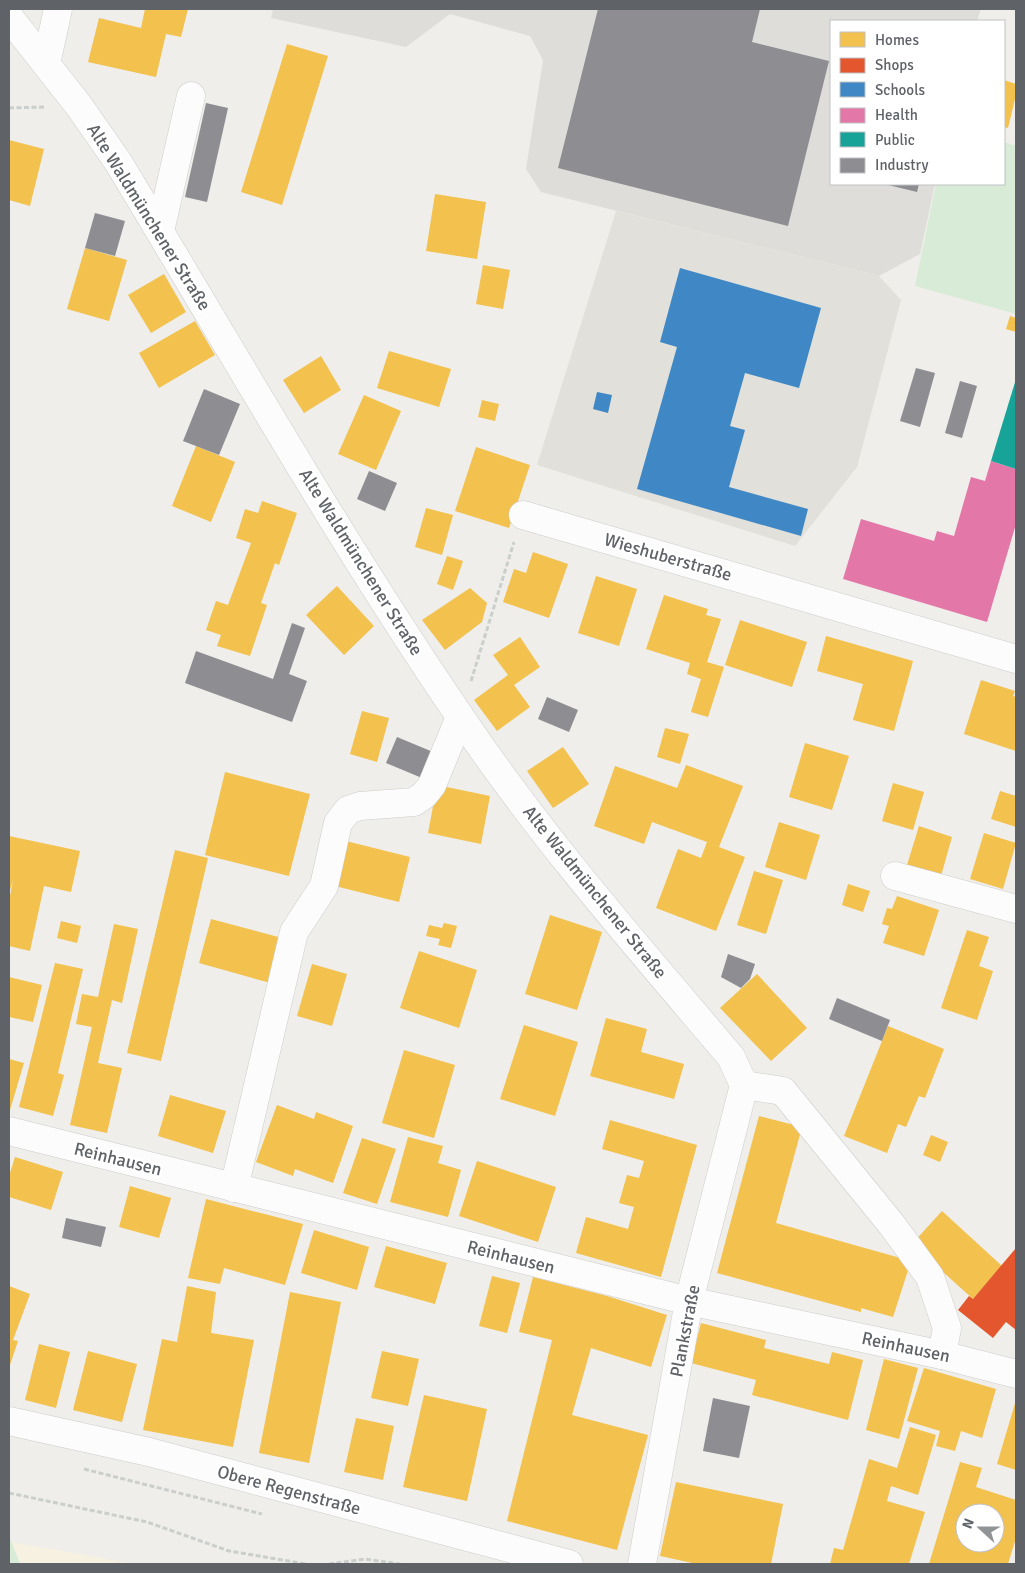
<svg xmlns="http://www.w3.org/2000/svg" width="1025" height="1573" font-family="Signika,sans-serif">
<rect width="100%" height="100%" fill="#efeeea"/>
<path fill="#dfddda" d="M273,9H981L977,21H831V184H935L920,254L879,276L541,192L526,169L543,60L530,36L450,14L406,47L271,18Z"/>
<path fill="#e2e0da" d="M616,211L879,276L901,300L857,467L795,546L537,465Z"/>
<g fill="#d8ebd6">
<path d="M1004,142L1016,146V314L915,286L936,184H1004Z"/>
<path d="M9,1536L20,1564H9Z"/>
</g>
<path fill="#f6f1e1" d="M12,1542L135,1564H20Z"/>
<g fill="#f2c14e" fill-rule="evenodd">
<path d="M145,9H188L181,37L166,34L156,77L88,62L99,18L141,28Z"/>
<path d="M287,44L328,56L282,205L241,192Z"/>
<path d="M1004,80L1016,84V95L1008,128L1004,127Z"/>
<path d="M9,140L44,149L30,206L9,200Z"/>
<path d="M435,194L486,202L477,259L426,251Z"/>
<path d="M85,248L127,260L109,321L67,309Z"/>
<path d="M483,265L510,270L503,309L476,304Z"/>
<path d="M164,274L186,312L151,333L128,295Z"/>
<path d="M1010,316L1016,318V332L1006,329Z"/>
<path d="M195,321L215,355L159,388L139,353Z"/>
<path d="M389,351L451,369L439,407L377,388Z"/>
<path d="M321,356L341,390L304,413L283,380Z"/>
<path d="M364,395L401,411L376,470L338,454Z"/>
<path d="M482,400L499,404L495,421L478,417Z"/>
<path d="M196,446L235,462L211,522L172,506Z"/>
<path d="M476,447L530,465L509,528L455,511Z"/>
<path d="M262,501L297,513L279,565L275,563L261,603L267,605L250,656L217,646L221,635L206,630L216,601L228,605L251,543L236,538L245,509L258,513Z"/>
<path d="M426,508L453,515L442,555L415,547Z"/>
<path d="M533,552L568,564L549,618L503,602L514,569L526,573Z"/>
<path d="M447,556L463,561L453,590L437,584Z"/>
<path d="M596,576L637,589L619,646L578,633Z"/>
<path d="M337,586L374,626L344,655L306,615Z"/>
<path d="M470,588L487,603L482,622L445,650L422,620Z"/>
<path d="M664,595L708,609L706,615L721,619L707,662L724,667L708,717L691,712L701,679L687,674L690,663L646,649Z"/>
<path d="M740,620L807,642L792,687L725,665Z"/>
<path d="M826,636L913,661L894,731L853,720L863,684L817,671Z"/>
<path d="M520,637L540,667L514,685L530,707L497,731L474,700L508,675L493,655Z"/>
<path d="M981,680L1015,691L1013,696L1016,697V751L964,734Z"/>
<path d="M362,711L389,718L377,762L350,754Z"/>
<path d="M665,728L689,734L680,764L657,757Z"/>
<path d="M805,743L849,756L832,810L789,797Z"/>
<path d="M563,747L589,784L553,808L527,771Z"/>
<path d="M686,765L743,786L719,847L745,857L716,931L656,908L678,849L701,858L707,842L652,822L644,844L594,826L615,766L677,788Z"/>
<path d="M225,772L310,794L289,876L205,855Z"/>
<path d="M893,783L924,792L913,830L882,821Z"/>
<path d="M437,785L490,796L481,844L428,833Z"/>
<path d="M1000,791L1016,796V827L991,819Z"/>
<path d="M779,822L820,835L806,880L765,867Z"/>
<path d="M919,826L952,837L941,876L907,865Z"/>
<path d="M984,833L1016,843L1003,889L970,879Z"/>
<path d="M9,836L80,851L71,892L44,886L30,951L9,946V901L13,880L9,893Z"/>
<path d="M342,840L410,857L399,902L331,885Z"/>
<path d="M175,850L208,858L161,1061L127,1053Z"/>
<path d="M754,871L783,880L766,934L737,925Z"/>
<path d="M848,884L870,891L863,912L842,905Z"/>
<path d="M897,896L939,910L924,956L883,943L889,926L882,924L887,908L892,909Z"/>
<path d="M550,915L602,932L577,1010L525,994Z"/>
<path d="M211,919L286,939L274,984L199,963Z"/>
<path d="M61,921L81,926L77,943L57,938Z"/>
<path d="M444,923L457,926L451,948L438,945L440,939L426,936L429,925L442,928Z"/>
<path d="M114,924L138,929L122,1003L112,1000L98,1063L122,1068L107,1133L70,1125L92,1027L76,1024L82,994L98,997Z"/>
<path d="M967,930L989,937L979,966L993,971L977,1020L941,1008Z"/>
<path d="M419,951L477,970L459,1028L400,1008Z"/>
<path d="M55,963L83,969L58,1073L64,1075L53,1116L19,1107Z"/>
<path d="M312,964L347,974L332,1026L297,1016Z"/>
<path d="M757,974L807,1028L771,1061L720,1008Z"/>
<path d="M9,977L42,985L33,1022L9,1017Z"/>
<path d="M606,1018L647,1029L641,1052L684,1064L674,1099L590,1076Z"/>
<path d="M524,1025L578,1042L555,1116L500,1099Z"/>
<path d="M888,1026L944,1049L925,1098L919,1096L906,1127L898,1124L887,1153L844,1136Z"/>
<path d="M404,1050L455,1065L434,1138L382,1123Z"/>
<path d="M9,1059L24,1063L10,1110H9Z"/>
<path d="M170,1095L226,1111L213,1153L158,1136Z"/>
<path d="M277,1105L314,1119L316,1112L353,1126L333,1183L295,1169L293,1176L256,1162Z"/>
<path d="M759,1116L802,1127L776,1223L911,1261L893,1317L861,1308V1312L717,1273Z"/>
<path d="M610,1120L697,1145L661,1277L576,1253L586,1217L628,1229L634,1207L619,1203L627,1175L639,1178L644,1161L602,1149Z"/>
<path d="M931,1135L948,1142L940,1162L923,1155Z"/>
<path d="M408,1137L443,1146L438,1163L461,1170L448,1217L390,1202Z"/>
<path d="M362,1138L396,1149L377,1204L343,1193Z"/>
<path d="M15,1157L63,1172L51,1210L9,1197V1176Z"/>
<path d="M477,1161L556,1187L538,1242L459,1216Z"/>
<path d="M130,1186L171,1198L159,1238L119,1227Z"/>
<path d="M206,1199L303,1224L285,1285L224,1268L220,1284L188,1278Z"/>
<path d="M942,1211L1002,1266L973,1299L912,1244Z"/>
<path d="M314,1230L369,1247L357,1290L301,1273Z"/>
<path d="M386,1246L447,1263L435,1304L374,1287Z"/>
<path d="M492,1276L520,1283L507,1333L479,1326Z"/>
<path d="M533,1277L607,1296L667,1315L651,1367L591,1348L572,1415L648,1435L617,1550L507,1521L552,1340L519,1332Z"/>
<path d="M9,1286L30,1294L13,1340L18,1341L9,1368Z"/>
<path d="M187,1286L216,1292L211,1333L254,1340L233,1447L143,1430L162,1339L177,1342Z"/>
<path d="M290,1292L341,1302L309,1463L259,1453Z"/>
<path d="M701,1323L766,1340L764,1348L829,1364L832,1352L863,1360L848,1420L752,1395L756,1380L691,1363Z"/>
<path d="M39,1344L70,1352L56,1408L25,1400Z"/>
<path d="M88,1351L137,1364L122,1422L73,1410Z"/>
<path d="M382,1351L419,1359L408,1406L371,1398Z"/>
<path d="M884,1359L918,1368L899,1439L866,1430Z"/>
<path d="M924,1368L996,1389L982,1438L961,1431L955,1451L936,1446L940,1431L907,1421Z"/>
<path d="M424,1395L487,1409L467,1501L403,1487Z"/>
<path d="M1016,1400V1470L997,1464Z"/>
<path d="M356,1418L394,1426L383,1480L344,1472Z"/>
<path d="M910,1427L936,1435L918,1495L891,1486L887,1501L925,1512L909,1564H830L834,1548L843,1550L869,1459L897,1468Z"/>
<path d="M960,1462L982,1468L976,1487L1016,1500V1538L1008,1564H929ZM965,1513H995V1543H965Z"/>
<path d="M676,1482L783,1504L771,1564H697L660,1556Z"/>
</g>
<path fill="#e4572e" d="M1016,1248V1330L1006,1322L993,1338L958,1310L969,1296L973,1299Z"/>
<g fill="#3f88c5">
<path d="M680,268L821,308L799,388L745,373L730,426L745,430L729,487L808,509L801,536L637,489L677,347L660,342Z"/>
<path d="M597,392L612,395L608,413L593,409Z"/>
</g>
<path fill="#e377a8" d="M991,461L1016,469V524L987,622L843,579L861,519L934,541L937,531L954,536L971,477L985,481Z"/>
<path fill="#17a398" d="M1016,379V469L991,461Z"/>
<g fill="#8d8d92">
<path d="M598,9H760L752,42L829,61L788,226L558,168Z"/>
<path d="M206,103L228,108L207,202L185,197Z"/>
<path d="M884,184H919L917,192Z"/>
<path d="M95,213L125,221L115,256L85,248Z"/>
<path d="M916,368L935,373L920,427L900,421Z"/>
<path d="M960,381L977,386L962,438L945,433Z"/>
<path d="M204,389L240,404L219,455L183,441Z"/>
<path d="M369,471L397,483L385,511L357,499Z"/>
<path d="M292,623L305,628L289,674L307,681L292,722L185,683L196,651L273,679Z"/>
<path d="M547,697L578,710L569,732L538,719Z"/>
<path d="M397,737L433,752L422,778L386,763Z"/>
<path d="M728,954L755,964L750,979L741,988L721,977Z"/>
<path d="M837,998L890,1020L882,1041L829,1019Z"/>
<path d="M66,1218L106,1227L101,1247L62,1238Z"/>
<path d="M713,1398L750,1406L739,1458L703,1451Z"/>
</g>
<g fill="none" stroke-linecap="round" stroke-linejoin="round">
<g stroke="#cbcccc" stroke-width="29">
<g id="minor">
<path d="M9,17L79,106L118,162C230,347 337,536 459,715C540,836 637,946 731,1057L744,1085L689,1301L642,1564"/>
<path d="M46,64L58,9"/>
<path d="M160,231L191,96"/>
<path d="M523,515L1016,659"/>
<path d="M895,876L1016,909"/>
<path d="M744,1085L783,1091L892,1225L930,1277L947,1328L942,1355"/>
<path d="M9,1131L689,1301L942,1355L1016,1374"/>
<path d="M234,1188L294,932L324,886L338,823L348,810L360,806L414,802L424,795L432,785L460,717"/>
<path d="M9,1421L149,1452L569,1564"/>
</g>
</g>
<g stroke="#cacfcc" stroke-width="3" stroke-dasharray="5 2.5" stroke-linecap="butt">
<path d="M9,108L44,107"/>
<path d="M471,681L514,542"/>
<path d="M84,1469L262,1514"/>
<path d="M9,1493L147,1522L229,1551L306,1564"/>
<path d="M329,1564L365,1559L400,1564"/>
</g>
<use href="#minor" stroke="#fdfcfc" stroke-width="28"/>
</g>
<g text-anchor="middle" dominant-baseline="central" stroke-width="5" stroke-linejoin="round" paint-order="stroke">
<g font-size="18" fill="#5f6368" stroke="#fff">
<text transform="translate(149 217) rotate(58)">Alte Waldmünchener Straße</text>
<text transform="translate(668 557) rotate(16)">Wieshuberstraße</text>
<text transform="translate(361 562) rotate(58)">Alte Waldmünchener Straße</text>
<text transform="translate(595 892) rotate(51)">Alte Waldmünchener Straße</text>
<text transform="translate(118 1159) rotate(14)">Reinhausen</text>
<text transform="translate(511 1257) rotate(14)">Reinhausen</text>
<text transform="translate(685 1331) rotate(-79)">Plankstraße</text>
<text transform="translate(906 1347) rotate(12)">Reinhausen</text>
<text transform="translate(289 1490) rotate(15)">Obere Regenstraße</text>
</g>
</g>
<rect width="1025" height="1573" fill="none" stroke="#5f6368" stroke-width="20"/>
<rect x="830" y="20" width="175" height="165" fill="#ffffff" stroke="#bfc1c3"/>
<rect x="840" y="32" width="25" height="15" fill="#f2c14e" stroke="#bfc1c3"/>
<text x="875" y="45" font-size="15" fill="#5f6368">Homes</text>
<rect x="840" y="58" width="25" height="15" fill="#e4572e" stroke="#bfc1c3"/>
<text x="875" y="70" font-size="15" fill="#5f6368">Shops</text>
<rect x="840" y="82" width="25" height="15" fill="#3f88c5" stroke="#bfc1c3"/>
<text x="875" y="95" font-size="15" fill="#5f6368">Schools</text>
<rect x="840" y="108" width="25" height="15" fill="#e377a8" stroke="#bfc1c3"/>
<text x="875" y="120" font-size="15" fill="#5f6368">Health</text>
<rect x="840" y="132" width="25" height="15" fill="#17a398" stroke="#bfc1c3"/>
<text x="875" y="145" font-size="15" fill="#5f6368">Public</text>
<rect x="840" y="158" width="25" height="15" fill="#8d8d92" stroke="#bfc1c3"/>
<text x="875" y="170" font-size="15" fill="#5f6368">Industry</text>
<g transform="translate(980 1528) rotate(291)"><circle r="24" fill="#ffffff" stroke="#bfc1c3"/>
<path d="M0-4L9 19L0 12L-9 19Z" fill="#919496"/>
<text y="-8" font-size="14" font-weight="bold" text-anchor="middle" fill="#5f6368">N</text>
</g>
</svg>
